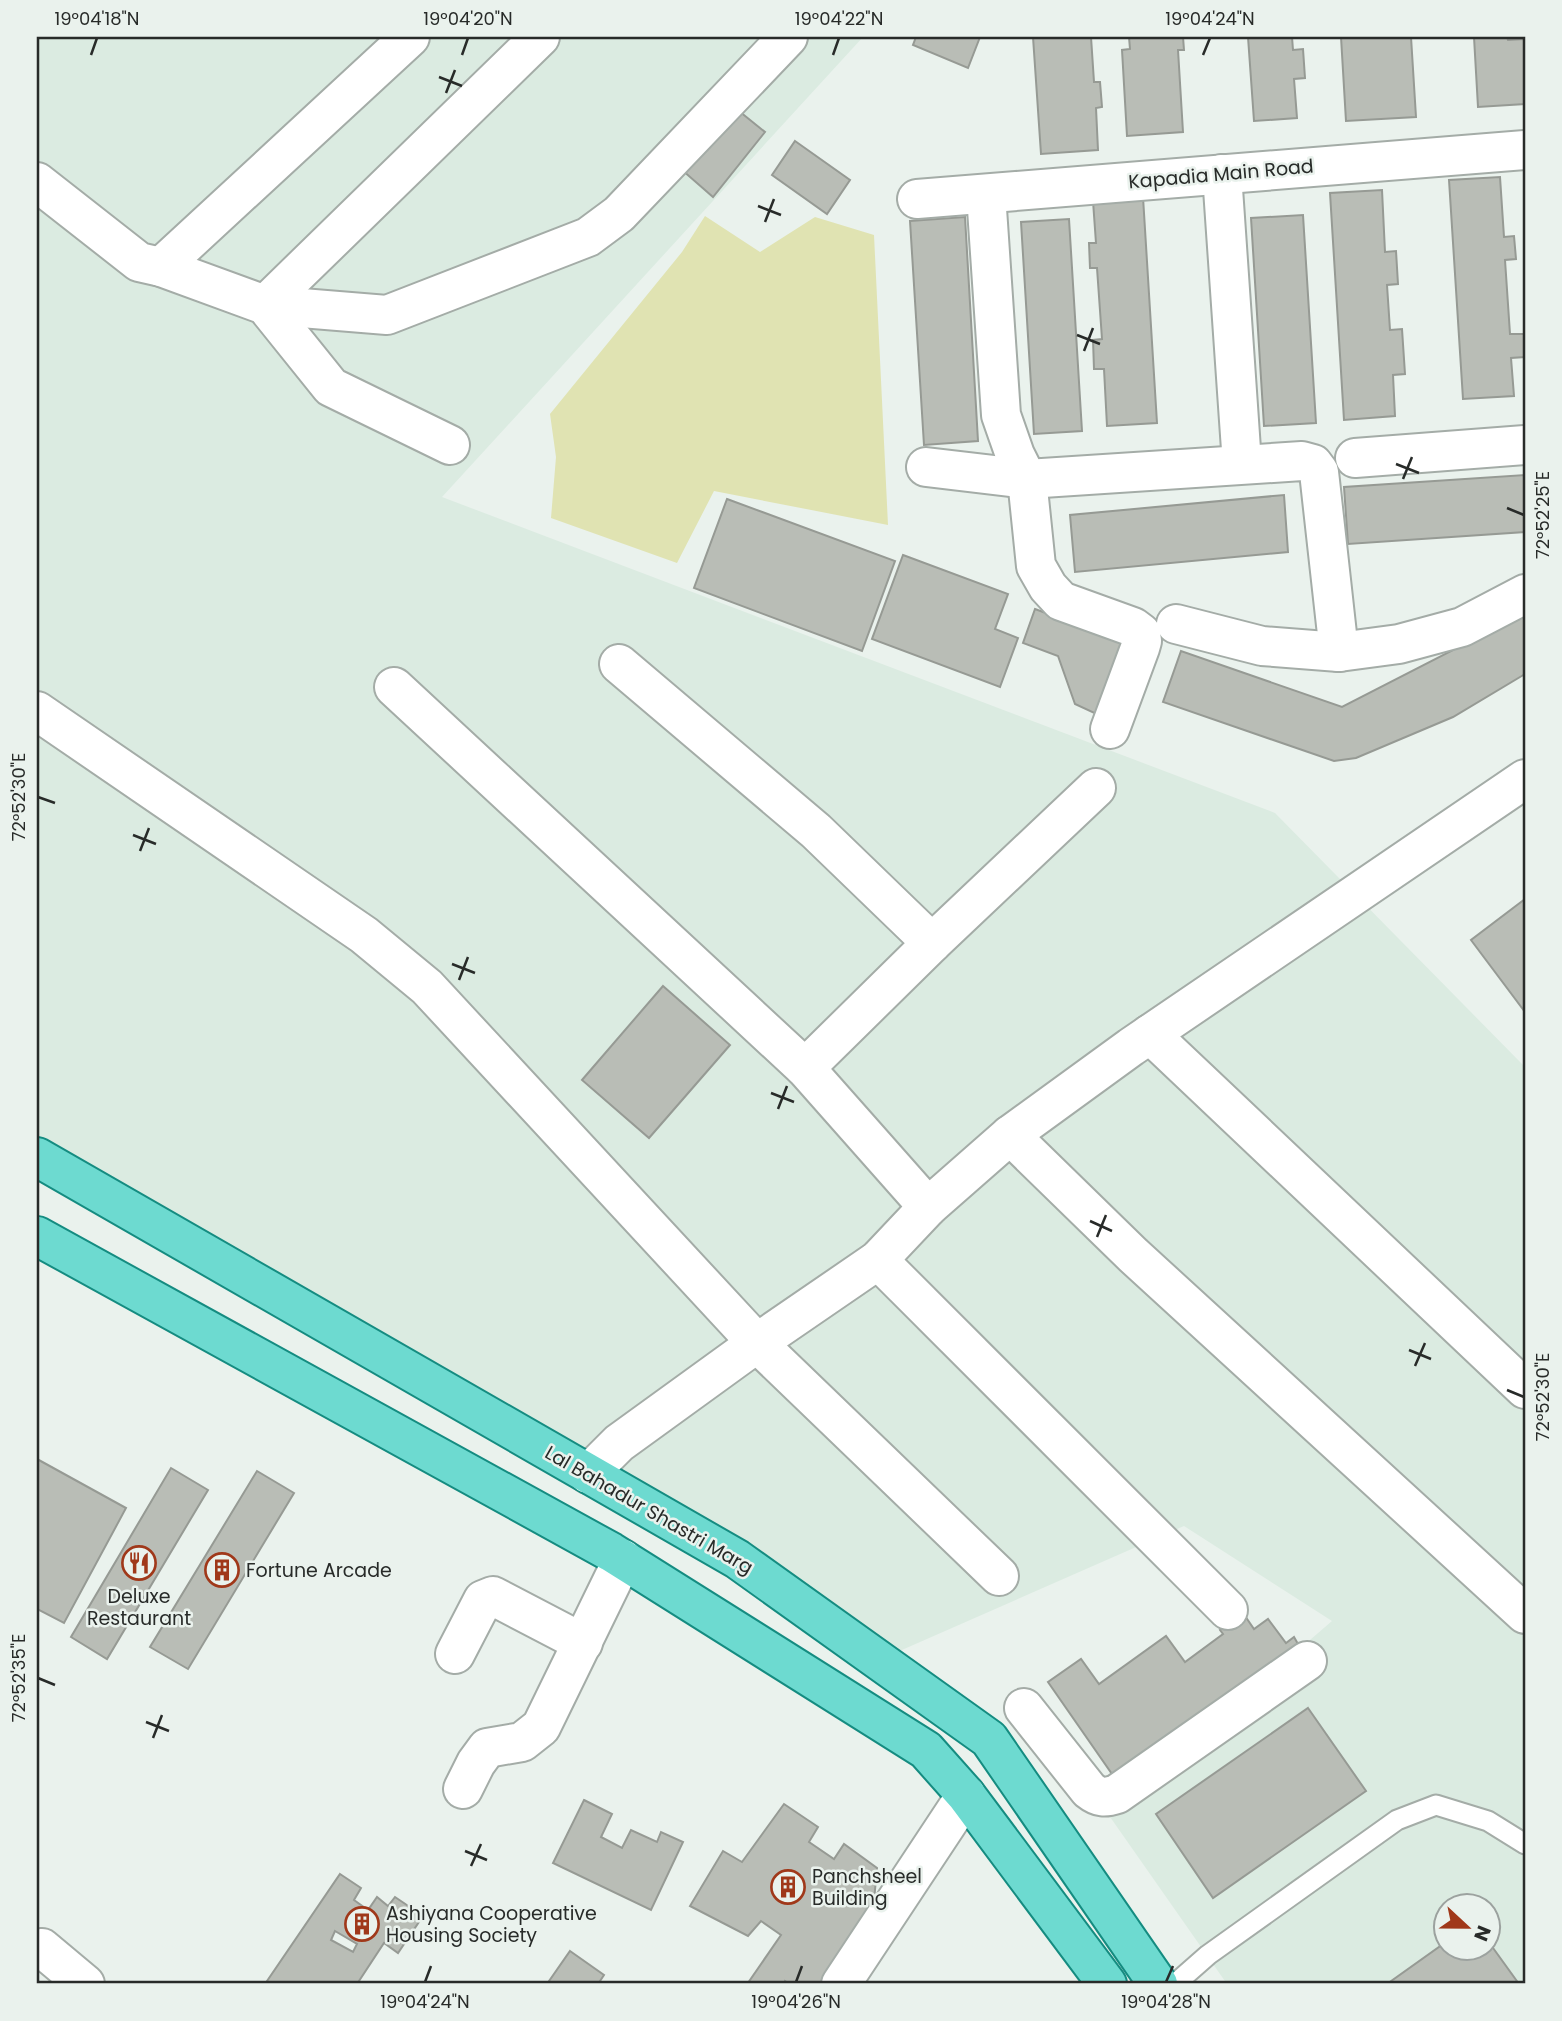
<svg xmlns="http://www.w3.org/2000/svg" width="1562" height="2021" font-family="Poppins,sans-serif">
<rect width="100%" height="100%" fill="#eaf2ed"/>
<path fill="#dbebe1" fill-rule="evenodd" d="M37,37H863L442,497L1275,813L1525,1067V1984H1227L1108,1814L1332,1621L1184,1526L895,1653L37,1146ZM1446,1906H1488V1948H1446Z"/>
<path fill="#e0e3b2" d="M705,216L760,252L815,217L874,235L888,525L714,491L677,563L551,518L556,457L550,414L682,252Z"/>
<g fill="#b9bdb6" stroke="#969a94" stroke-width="2" fill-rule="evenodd">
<path d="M916,37H980L968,68L913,45Z"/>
<path d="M1033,37H1091L1094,82H1100L1102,107L1096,108L1098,150L1041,154Z"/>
<path d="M1129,37H1183L1184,50H1178L1183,132L1127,136L1122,50L1130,49Z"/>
<path d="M1248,37H1292L1293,50L1303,49L1305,78L1294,79L1297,118L1254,121Z"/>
<path d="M1341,37H1411L1416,117L1346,121Z"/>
<path d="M1474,37H1507L1508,40L1525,39V104L1478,107Z"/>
<path d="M734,107L765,132L713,197L682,170Z"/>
<path d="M795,141L850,180L827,214L772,175Z"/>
<path d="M1500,177L1504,237L1514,236L1516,259L1505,260L1510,334H1524L1525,357L1511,358L1514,396L1463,399L1449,180Z"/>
<path d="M1382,190L1385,252L1396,251L1398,284L1387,285L1390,330L1402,329L1405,374L1393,375L1395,416L1344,420L1330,193Z"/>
<path d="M1143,197L1157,423L1107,426L1104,369H1094L1093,340L1102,339L1097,268H1090L1089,243H1096L1093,201Z"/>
<path d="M1303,215L1316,423L1264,426L1251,218Z"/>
<path d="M965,217L978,441L924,445L910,221Z"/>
<path d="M1069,219L1082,431L1034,434L1021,222Z"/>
<path d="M1525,475V532L1348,544L1344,487Z"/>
<path d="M1284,495L1288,552L1075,572L1070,515Z"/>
<path d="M727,499L895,561L862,651L694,588Z"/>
<path d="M903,555L1008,594L995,629L1018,638L1000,687L872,639Z"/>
<path d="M1035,609L1132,645L1105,718L1075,704L1058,656L1023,643Z"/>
<path d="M1523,614L1525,618V674L1453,717L1356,758L1334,761L1163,702L1181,651L1342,707Z"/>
<path d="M1525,899V1012L1471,940Z"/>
<path d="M663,986L730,1045L649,1138L582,1080Z"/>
<path d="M37,1459L126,1508L64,1623L37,1609Z"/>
<path d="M171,1468L208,1490L107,1659L71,1637Z"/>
<path d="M257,1471L294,1493L188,1669L150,1647Z"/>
<path d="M1243,1613L1254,1629L1268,1619L1286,1643L1294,1637L1302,1651L1121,1787L1048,1682L1081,1659L1099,1684L1166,1636L1185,1662L1223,1634L1220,1630Z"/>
<path d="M1308,1708L1366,1791L1213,1898L1156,1814Z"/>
<path d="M584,1800L612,1814L601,1837L622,1848L631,1830L657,1842L661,1832L683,1842L651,1910L553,1863Z"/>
<path d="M784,1804L818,1827L809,1842L834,1859L844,1844L877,1868L872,1923L831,1984H790L785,1981L784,1984H749L748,1983L781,1935L761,1921L748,1936L690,1906L723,1851L742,1862Z"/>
<path d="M340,1874L361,1888L354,1900L368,1910L377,1897L388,1906L395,1897L423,1916L398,1953L384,1943L357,1984H265ZM335,1931L357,1944L353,1952L331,1940Z"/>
<path d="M1488,1941L1519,1984H1387L1446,1942V1948H1488Z"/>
<path d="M570,1951L604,1975L598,1984H547Z"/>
</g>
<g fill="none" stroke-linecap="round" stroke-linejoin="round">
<g stroke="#a4aca7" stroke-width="23">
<path id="service" d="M1175,1984L1208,1955L1397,1820L1436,1805L1488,1821L1525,1844"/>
</g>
<g stroke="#a4aca7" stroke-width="42">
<g id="minor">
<path d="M1222,174L1242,464"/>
<path d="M37,182L139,262L161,267L265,305L331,387L450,445"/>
<path d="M986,194L1001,415L1015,455L1027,479L1036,566L1048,587L1061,601L1133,627L1141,633L1142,641L1140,648L1110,729"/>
<path d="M917,199L1525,150"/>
<path d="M161,267L410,37"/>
<path d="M265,305L387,315L588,237L619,214L788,37"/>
<path d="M265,305L540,37"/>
<path d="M1355,458L1525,445"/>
<path d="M926,467L1027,479L1302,461L1313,464L1319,472L1339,652"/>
<path d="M1176,624L1262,646L1339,652L1399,644L1462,627L1525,594"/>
<path d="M619,664L816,831L932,943"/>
<path d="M394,687L805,1068L928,1207"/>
<path d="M37,711L364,935L427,987L757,1343L999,1576"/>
<path d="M1150,1034L1525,1389"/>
<path d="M805,1068L932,943L1096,788"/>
<path d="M1010,1135L1133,1255L1525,1614"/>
<path d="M878,1260L1228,1610"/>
<path d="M588,1474L619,1443L757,1343L878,1260L928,1207L1010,1135L1131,1047L1525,779"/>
<path d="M455,1654L483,1600L493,1596L583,1643"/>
<path d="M1024,1708L1089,1790C1099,1798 1105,1798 1117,1794L1307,1661"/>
<path d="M463,1789L476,1763L487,1748L522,1742L541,1727L623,1559"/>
<path d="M42,1948L85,1984"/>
<path d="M841,1984L966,1795"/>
</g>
</g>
<g stroke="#158c81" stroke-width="42">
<g id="primary">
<path d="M37,1157L737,1559L989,1739L1158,1984"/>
<path d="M37,1236L611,1552L926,1750L966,1795L1107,1984"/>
</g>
</g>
<use href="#service" stroke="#fff" stroke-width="19"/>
<use href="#minor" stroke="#fff" stroke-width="38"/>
<use href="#primary" stroke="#6ddad0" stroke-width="38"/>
</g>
<path fill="none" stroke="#282b29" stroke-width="2.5" d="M91,55L97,38M462,55L468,38M833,55L839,38M1203,55L1210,38M439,77L462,86M446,93L455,70M758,206L781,215M765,222L774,199M1077,335L1100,344M1084,351L1093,328M1396,464L1419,473M1403,479L1412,457M1507,508L1524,515M38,797L55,803M133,835L156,844M140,851L149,828M452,964L475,973M459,980L468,957M771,1093L794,1102M778,1109L787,1086M1090,1221L1112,1231M1097,1237L1106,1215M1409,1350L1431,1359M1415,1366L1425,1343M1507,1390L1524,1397M38,1678L55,1685M146,1722L169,1731M153,1738L162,1715M465,1851L487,1860M471,1866L481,1844M425,1982L431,1966M796,1982L802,1966M1166,1982L1173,1966"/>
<defs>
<g id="restaurant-ring" transform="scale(1.75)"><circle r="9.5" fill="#eaf2ed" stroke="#a0381a" stroke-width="1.5"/><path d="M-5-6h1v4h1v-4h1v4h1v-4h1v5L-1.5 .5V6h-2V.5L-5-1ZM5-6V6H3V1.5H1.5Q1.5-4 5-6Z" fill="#a0381a"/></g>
<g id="building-ring" transform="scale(1.75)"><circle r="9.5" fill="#eaf2ed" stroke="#a0381a" stroke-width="1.5"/><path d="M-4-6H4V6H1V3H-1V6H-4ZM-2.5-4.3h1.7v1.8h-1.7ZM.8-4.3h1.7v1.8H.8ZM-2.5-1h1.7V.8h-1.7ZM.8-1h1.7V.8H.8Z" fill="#a0381a"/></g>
</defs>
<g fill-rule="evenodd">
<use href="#restaurant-ring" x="139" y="1563"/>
<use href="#building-ring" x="222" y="1570"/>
<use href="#building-ring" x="788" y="1887"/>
<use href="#building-ring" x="362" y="1924"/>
</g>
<g text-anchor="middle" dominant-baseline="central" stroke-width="5" stroke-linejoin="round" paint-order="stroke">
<g font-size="19" fill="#282b29" stroke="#eaf2ed">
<text transform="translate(1221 174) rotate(-5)">Kapadia Main Road</text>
<text transform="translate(649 1510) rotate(30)">Lal Bahadur Shastri Marg</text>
</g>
<g font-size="19" fill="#282b29" stroke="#eaf2ed" text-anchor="start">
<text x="246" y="1570">Fortune Arcade</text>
<text x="139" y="1596" text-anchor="middle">Deluxe<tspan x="139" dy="22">Restaurant</tspan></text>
<text x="812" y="1876">Panchsheel<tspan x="812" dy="22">Building</tspan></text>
<text x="386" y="1913">Ashiyana Cooperative<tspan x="386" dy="22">Housing Society</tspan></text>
</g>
</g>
<rect width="1562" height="2021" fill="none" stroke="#eaf2ed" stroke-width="77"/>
<g transform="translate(1467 1927) rotate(112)"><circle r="33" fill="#eaf2ed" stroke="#9ca29f" stroke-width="2"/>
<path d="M0-5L12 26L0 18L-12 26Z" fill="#a0381a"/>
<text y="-10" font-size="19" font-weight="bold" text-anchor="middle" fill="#282b29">N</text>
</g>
<rect x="38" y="38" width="1486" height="1944" fill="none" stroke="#282b29" stroke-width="2.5"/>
<g font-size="18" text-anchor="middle" fill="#282b29">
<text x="97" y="25">19°04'18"N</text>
<text x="468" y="25">19°04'20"N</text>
<text x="839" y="25">19°04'22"N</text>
<text x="1210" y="25">19°04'24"N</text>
<text transform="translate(1543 515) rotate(-90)" y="6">72°52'25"E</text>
<text transform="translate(19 797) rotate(-90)" y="6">72°52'30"E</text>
<text transform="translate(1543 1397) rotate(-90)" y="6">72°52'30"E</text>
<text transform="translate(19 1678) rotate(-90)" y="6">72°52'35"E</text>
<text x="425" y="2008">19°04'24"N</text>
<text x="796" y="2008">19°04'26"N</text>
<text x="1166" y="2008">19°04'28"N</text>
</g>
</svg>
